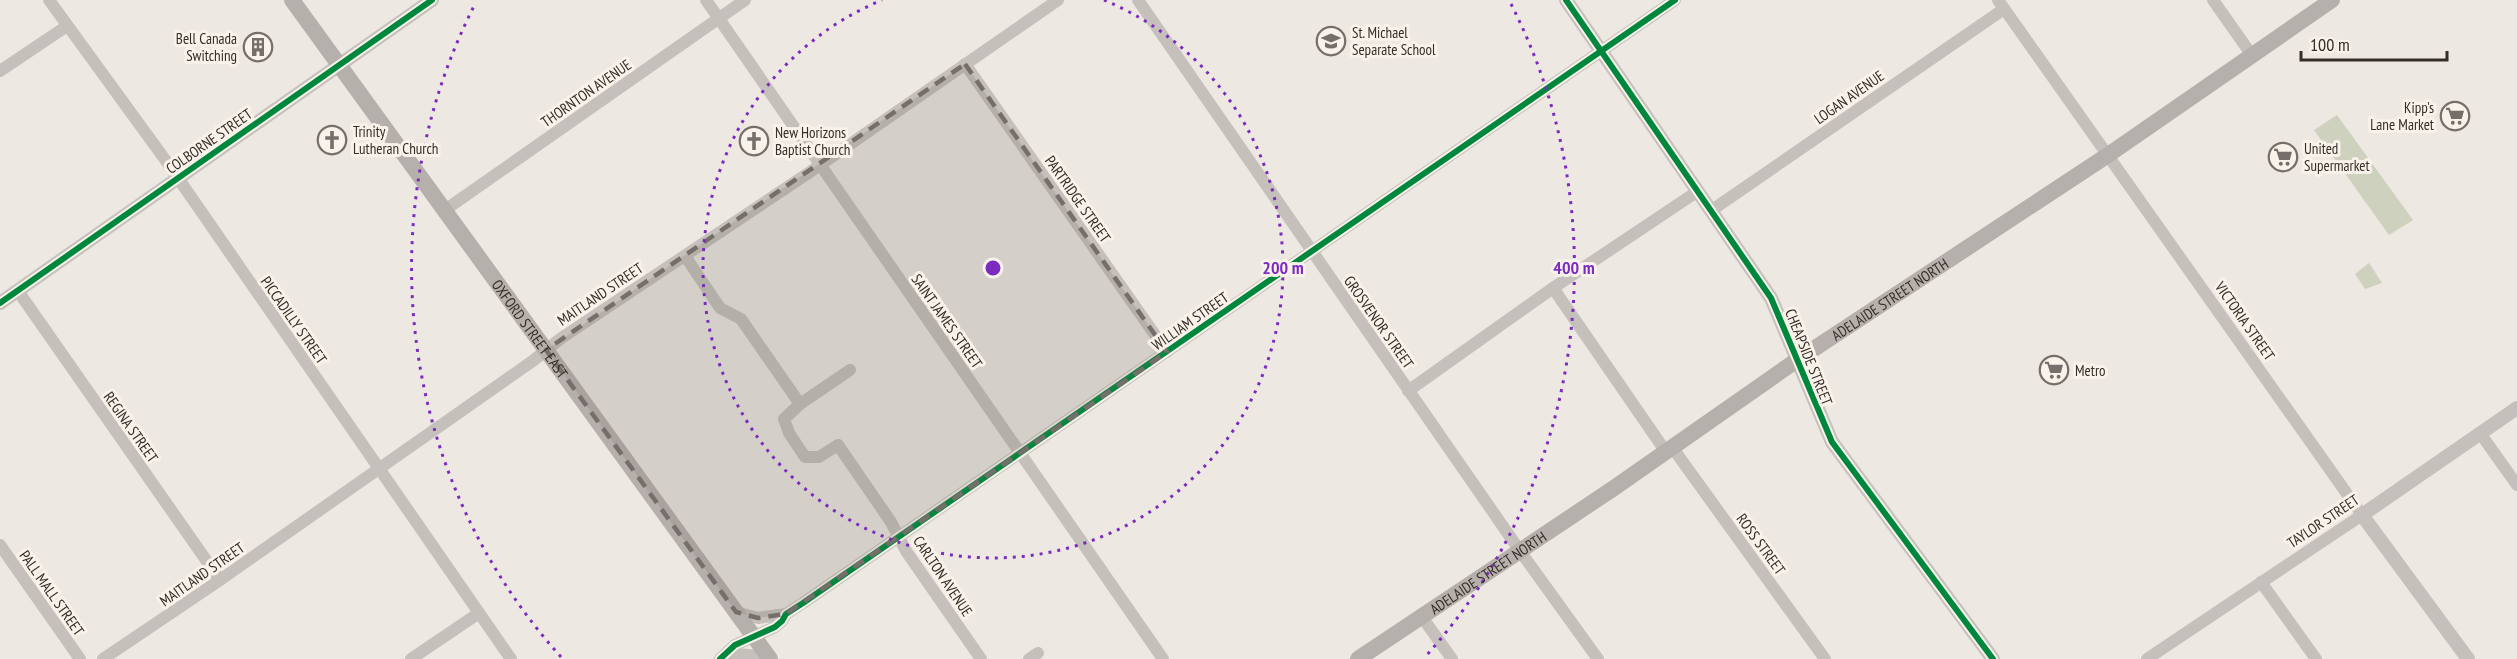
<svg xmlns="http://www.w3.org/2000/svg" width="2517" height="659" font-family="'PT Sans Narrow',sans-serif">
<rect width="100%" height="100%" fill="#ede8e2"/>
<g fill="#ced1bd">
<path d="M2337,115L2413,220L2389,235L2314,130Z"/>
<path d="M2369,263L2382,283L2365,289L2355,274Z"/>
</g>
<g fill="none" stroke-linecap="round" stroke-linejoin="round">
<g stroke="#c5c0bb" stroke-width="12">
<path d="M49,0L169,165L511,659"/>
<path d="M706,0L1163,659"/>
<path d="M1138,0L1520,551L1598,659"/>
<path d="M1998,0L2362,515L2147,659"/>
<path d="M2213,0L2251,54"/>
<path d="M965,64L1167,352"/>
<path d="M0,71L67,26"/>
<path d="M445,210L745,0"/>
<path d="M1712,210L2004,9"/>
<path d="M685,256L720,308L741,319L800,404"/>
<path d="M1553,288L1666,452"/>
<path d="M18,291L220,580"/>
<path d="M850,370L800,404L784,419L789,433L805,457H819L838,445L891,522L906,551L981,659"/>
<path d="M1408,391L1553,288L1698,191"/>
<path d="M2480,433L2517,485"/>
<path d="M1672,447L1825,659"/>
<path d="M0,545L80,659"/>
<path d="M2261,582L2316,659"/>
<path d="M736,612L758,618L786,614"/>
<path d="M1422,617L1452,659"/>
<path d="M724,657C741,654 751,653 767,659"/>
<path d="M103,659L220,580L534,360L560,339L810,172L1058,0"/>
<path d="M411,659L479,613"/>
<path d="M720,659L735,645L775,627L782,621L786,614L803,603L1675,0"/>
<path d="M1029,659L1038,653"/>
</g>
<g stroke="#c5c0bb" stroke-width="14">
<path d="M1566,0L1771,298L1832,442L1993,659"/>
<path d="M0,303L432,0"/>
<path d="M2468,659L2362,515L2517,408"/>
</g>
<g stroke="#b6b0ac" stroke-width="16">
<path id="s1" d="M292,0L770,659"/>
<path id="s2" d="M1358,659L1614,488L1797,360L2108,155L2332,0"/>
</g>
<g stroke="#f8f2ea" stroke-width="10">
<g id="cycleway">
<path d="M1566,0L1771,298L1832,442L1993,659"/>
<path d="M0,303L432,0"/>
<path d="M720,659L735,645L775,627L782,621L786,614L803,603L1675,0"/>
</g>
</g>
<use href="#cycleway" stroke="#00873e" stroke-width="6"/>
</g>
<path fill="#766e6a" fill-opacity="0.2" stroke="#766e6a" stroke-width="4.5" stroke-dasharray="12 8" stroke-linejoin="round" d="M965,64L1167,352L786,614L758,618L736,612L546,350Z"/>
<g fill="none" stroke="#7b2cbf" stroke-width="3" stroke-dasharray="3 6">
<path d="M1104 0A290 290 0 1 1 882 0"/>
<path d="M561 657A581 581 0 0 1 475 4M1511 4A581 581 0 0 1 1425 657"/>
</g>
<defs>
<g id="school-ring" transform="scale(1.5)"><circle r="9.5" fill="#f8f2ea" stroke="#766e6a" stroke-width="1.5"/><path d="M0-5L7-2L0 1L-7-2ZM-4 1L0 2.5L4 1V4Q0 6-4 4Z" fill="#766e6a"/></g>
<g id="building-ring" transform="scale(1.5)"><circle r="9.5" fill="#f8f2ea" stroke="#766e6a" stroke-width="1.5"/><path d="M-4-6H4V6H1V3H-1V6H-4ZM-2.5-4.3h1.7v1.8h-1.7ZM.8-4.3h1.7v1.8H.8ZM-2.5-1h1.7V.8h-1.7ZM.8-1h1.7V.8H.8Z" fill="#766e6a"/></g>
<g id="supermarket-ring" transform="scale(1.5)"><circle r="9.5" fill="#f8f2ea" stroke="#766e6a" stroke-width="1.5"/><path d="M-6-5.5h2.5l.6 2H6L4.5 2H-2.5L-4.4-4H-6ZM-1.5 3.2a1.3 1.3 0 1 0 .1 0ZM3 3.2a1.3 1.3 0 1 0 .1 0Z" fill="#766e6a"/></g>
<g id="church-ring" transform="scale(1.5)"><circle r="9.5" fill="#f8f2ea" stroke="#766e6a" stroke-width="1.5"/><path d="M-1.2-6h2.4v3.5h3.3v2.4h-3.3V6h-2.4V-.1h-3.3v-2.4h3.3Z" fill="#766e6a"/></g>
</defs>
<g fill-rule="evenodd">
<use href="#school-ring" x="1331" y="41"/>
<use href="#building-ring" x="258" y="47"/>
<use href="#supermarket-ring" x="2455" y="116"/>
<use href="#church-ring" x="332" y="140"/>
<use href="#church-ring" x="754" y="141"/>
<use href="#supermarket-ring" x="2283" y="157"/>
<use href="#supermarket-ring" x="2054" y="370"/>
</g>
<g text-anchor="middle" dominant-baseline="central" stroke-width="6" stroke-linejoin="round" paint-order="stroke">
<g font-size="15" fill="#362d29" stroke="#f8f2ea" text-anchor="start">
<text x="1352" y="32">St. Michael<tspan x="1352" dy="17">Separate School</tspan></text>
<text x="237" y="38" text-anchor="end">Bell Canada<tspan x="237" dy="17">Switching</tspan></text>
<text x="2434" y="107" text-anchor="end">Kipp's<tspan x="2434" dy="17">Lane Market</tspan></text>
<text x="353" y="131">Trinity<tspan x="353" dy="17">Lutheran Church</tspan></text>
<text x="775" y="132">New Horizons<tspan x="775" dy="17">Baptist Church</tspan></text>
<text x="2304" y="148">United<tspan x="2304" dy="17">Supermarket</tspan></text>
<text x="2075" y="370">Metro</text>
</g>
<g font-size="15" fill="#362d29" stroke="#f8f2ea">
<text transform="translate(586 93) rotate(-35)">THORNTON AVENUE</text>
<text transform="translate(1849 97) rotate(-35)">LOGAN AVENUE</text>
<text transform="translate(209 141) rotate(-35)">COLBORNE STREET</text>
<text transform="translate(1078 199) rotate(55)">PARTRIDGE STREET</text>
<text transform="translate(600 294) rotate(-34)">MAITLAND STREET</text>
<text stroke="none"><textPath href="#s2" startOffset="642">ADELAIDE STREET NORTH</textPath></text>
<text transform="translate(294 320) rotate(55)">PICCADILLY STREET</text>
<text transform="translate(947 321) rotate(55)">SAINT JAMES STREET</text>
<text transform="translate(1190 321) rotate(-35)">WILLIAM STREET</text>
<text transform="translate(2245 321) rotate(55)">VICTORIA STREET</text>
<text transform="translate(1379 322) rotate(55)">GROSVENOR STREET</text>
<text stroke="none"><textPath href="#s1" startOffset="406">OXFORD STREET EAST</textPath></text>
<text transform="translate(1809 357) rotate(68)">CHEAPSIDE STREET</text>
<text transform="translate(131 427) rotate(55)">REGINA STREET</text>
<text transform="translate(2323 521) rotate(-34)">TAYLOR STREET</text>
<text transform="translate(1761 544) rotate(54)">ROSS STREET</text>
<text stroke="none"><textPath href="#s2" startOffset="156">ADELAIDE STREET NORTH</textPath></text>
<text transform="translate(202 574) rotate(-35)">MAITLAND STREET</text>
<text transform="translate(943 576) rotate(56)">CARLTON AVENUE</text>
<text transform="translate(52 593) rotate(55)">PALL MALL STREET</text>
</g>
</g>
<circle cx="993" cy="268" r="9" fill="#7b2cbf" stroke="#f8f2ea" stroke-width="3"/>
<g font-size="18" text-anchor="middle" font-weight="bold" fill="#7b2cbf" stroke="#f8f2ea" stroke-width="6" stroke-linejoin="round" paint-order="stroke">
<text x="1283" y="274">200 m</text>
<text x="1574" y="274">400 m</text>
</g>
<path d="M2301 51v9h146v-9" fill="none" stroke="#362d29" stroke-width="3"/>
<text x="2310" y="51" font-size="18" fill="#362d29" stroke="#f8f2ea" stroke-width="4.5" paint-order="stroke">100 m</text>
</svg>
